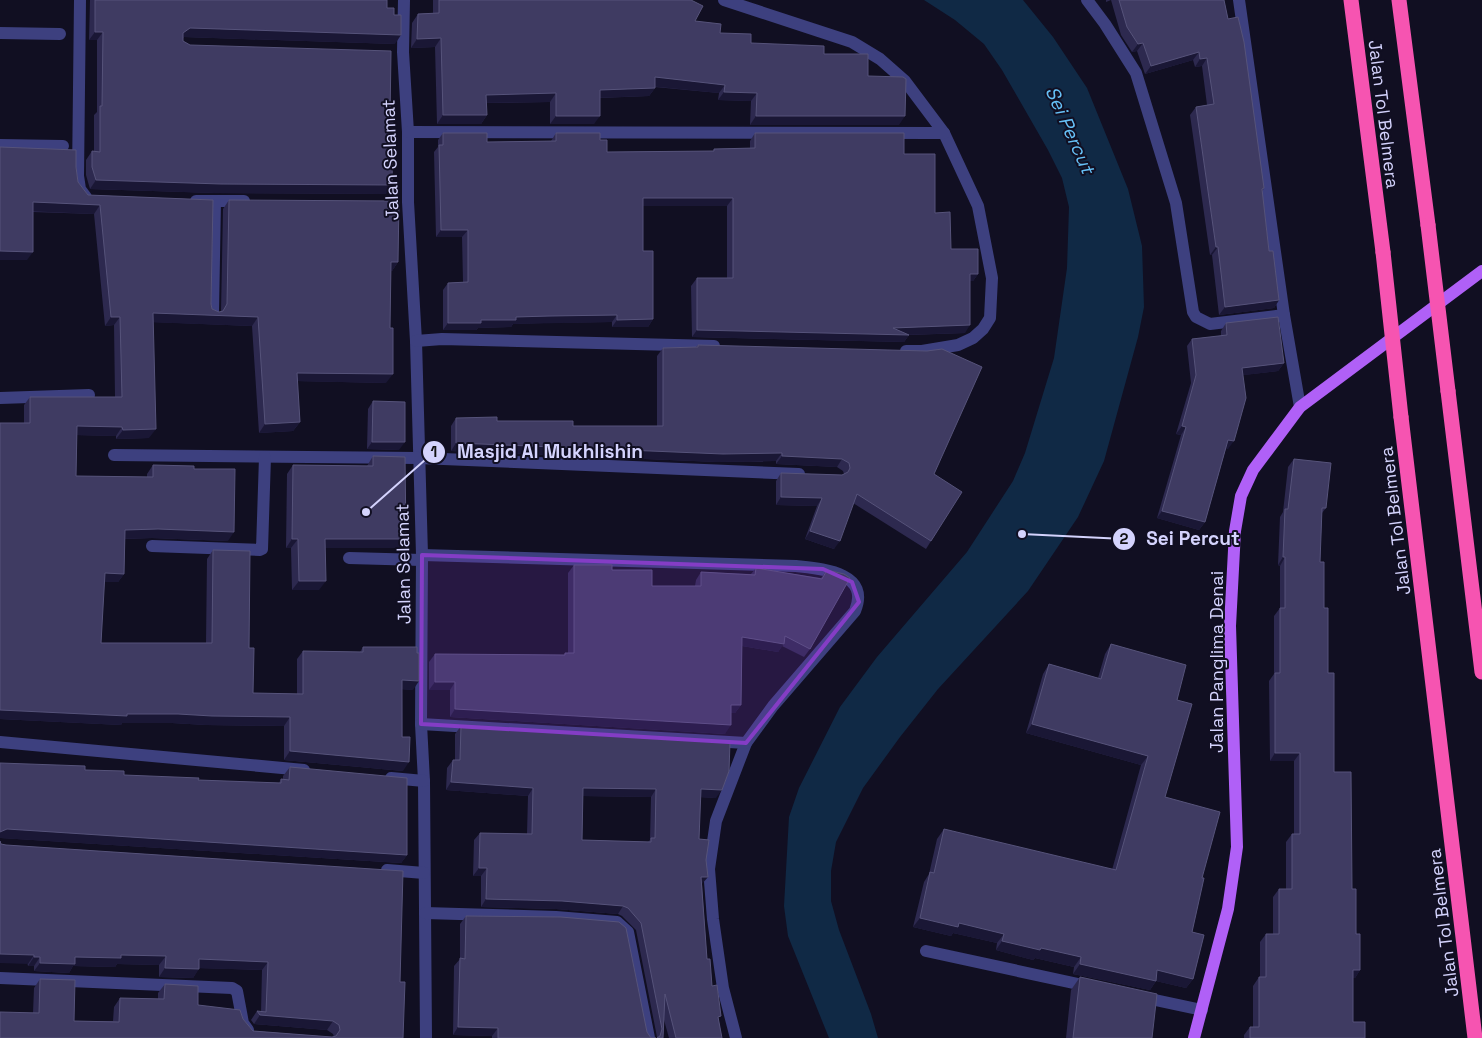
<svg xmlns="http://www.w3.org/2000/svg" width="1482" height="1038" font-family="'Space Grotesk',sans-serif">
<rect width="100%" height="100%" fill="#110f22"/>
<path fill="#102945" d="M924,0H1023L1053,37L1087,88L1128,189L1142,246L1144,307L1138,337L1104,461L1078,517L1028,591L938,689L900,737L863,788L836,842L831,871V901L839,930L871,1014L878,1038H829L788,936L784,906L789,817L799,788L840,707L877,657L967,552L1013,481L1025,453L1054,358L1067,268L1069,207L1062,178L1048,150L1002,70L984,44L955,20Z"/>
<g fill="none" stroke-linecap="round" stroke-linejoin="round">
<g stroke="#3d407f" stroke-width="12">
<path d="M80,0L78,176L80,189L86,197"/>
<path d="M404,0L403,52L408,132V202L416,341L422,555L421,724L424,781L426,1038"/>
<path d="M724,0L852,42L880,59L905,81L944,133L978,206L992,278L990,318L983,329L973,338L958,345L922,351H906"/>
<path d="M1087,0L1105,24L1136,73L1176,203L1193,312L1196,317L1210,324L1284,315"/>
<path d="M1239,0L1284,315L1300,407"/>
<path d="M0,33L60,34"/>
<path d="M408,132L944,133"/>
<path d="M0,145L63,146"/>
<path d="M196,201H244"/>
<path d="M213,313L215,201"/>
<path d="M416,341L442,339L714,346"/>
<path d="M0,398L89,395"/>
<path d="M114,455L419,458L799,474"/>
<path d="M152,546L260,550L262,549L265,457"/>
<path d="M422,555L796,566C822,569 871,572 855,611L773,706L746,743L716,821L709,869L713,919L723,988L736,1038"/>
<path d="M349,558L422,560"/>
<path d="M421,724L746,743"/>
<path d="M0,742L304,770"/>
<path d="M391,778L424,781"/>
<path d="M387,870L424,873"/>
<path d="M425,913L556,917L617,922L628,932L649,1038"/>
<path d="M926,951L1092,987"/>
<path d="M0,978L232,988L237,991L243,1023L248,1030"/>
<path d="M1141,997L1202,1010"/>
</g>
<path stroke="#b060f7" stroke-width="12" d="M1194,1038L1228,909L1237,847L1230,626L1235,531L1241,496L1253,470L1300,407L1482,271"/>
<g stroke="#f654b1" stroke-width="15">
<path d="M1351,0L1383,252"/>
<path d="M1399,0L1428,225"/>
<path d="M1448,391L1482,672"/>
<path d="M1401,417L1475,1038"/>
</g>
<g stroke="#f654b1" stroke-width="15">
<path d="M1428,225L1448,391"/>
<path d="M1383,252L1401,417"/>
</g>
</g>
<g fill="#2d294f" fill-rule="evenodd">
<path d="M90,0H387V8L395,44L184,37L183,38V41L386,194L215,193L90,189L86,175V160L92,151H94V115L97,112V40H89Z"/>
<path d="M433,0H691L695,21L720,33L751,43L824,54L868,76L899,125H750L751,101L718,100L719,93L655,87V88L649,96L600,98L594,124H550V102L486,103L487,115L481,124H437L435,47L411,48L412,23L418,14L433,13Z"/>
<path d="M1106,0H1224L1264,188L1262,192L1269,251L1279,300L1274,308L1219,315L1212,255H1210L1190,115L1196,107L1207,105L1202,66L1195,67L1193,60L1145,74L1137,51L1132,52L1121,35L1111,0L1106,2Z"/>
<path d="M443,133L487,142L551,141L556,133L600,140L607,152L713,151L714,149L750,148V141L755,133L904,154L935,213L951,249L978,274L973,281H970L965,333L909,335L904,342L692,337L691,286L697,278H727V206H643V251L653,319L648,327H612V322L544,323L513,324L511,327L478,328L476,330H443V290L448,283L463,282L462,237H436L434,152L438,147V140Z"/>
<path d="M0,147L76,167L78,182L88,195L213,200L211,304L212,309L219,312H221L223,209L229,200L398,262L392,271H391L386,383L297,381L300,422L293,431L259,433L252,326L153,322L149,438L116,439V436L77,435L76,476L147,477V474L153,465L194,469L228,541L152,538L125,539L124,574L118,582H104L101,643H206L207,559L213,550L249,648L253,693L297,694V659L303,651L360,652L363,647L413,690L402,689L403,771L284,760V726L206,725L172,723H122L121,725L0,719V423H24V405L30,397H115L114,325L105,326L94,214L33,212L27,260H0Z"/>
<path d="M1226,323L1284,363L1278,371L1243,375L1228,449L1226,448L1205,522L1199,530L1157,518L1181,435L1176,434L1191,383L1187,346L1192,339L1221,336V331Z"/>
<path d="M698,345L934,474L931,541L926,549L853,503L834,549L805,539L817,506L776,505V481L781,473L842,475L844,474L843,471L837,467L776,464V461L717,462L451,451V426L456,418L573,426H657V356L663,348L696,347Z"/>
<path d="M373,401L399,450L367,449L368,409Z"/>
<path d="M373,456L406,539L399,548H325L319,590H292L291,548H286L287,474L293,465L367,466Z"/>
<path d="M1294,459L1326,508L1322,513L1320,562L1324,608L1334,772L1352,889L1360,970L1355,978H1353V1022L1365,1038H1244V1035L1250,1027H1253V986L1259,977H1260V942L1266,934H1273V897L1279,889H1286V842L1292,834H1294V761H1270L1269,681L1274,674V616L1280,608V566L1278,565L1280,517L1283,512L1288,467Z"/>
<path d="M574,565L612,570L652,586H695L696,580L701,572L751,574L756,568L821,578L827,570L810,649L804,657L782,646L778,652L742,646L741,705L735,713H731L725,734L450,717V690H429V662L435,654L564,655L565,653H568V573Z"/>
<path d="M1111,644L1177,700L1165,797L1202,878L1192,932L1193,979L1186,988L1156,981L1150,990L1073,974L1074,967L1035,958L1033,960L996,950L997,943L953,933L951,936L913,927L924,882L929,874L937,839L944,829L1112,870L1141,765L1026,733L1043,674L1049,664L1098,678L1105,654Z"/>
<path d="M461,726L716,798L700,797L699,839L707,959L722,1038H669L664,1020L663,1038H657V1037L636,930L622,916L618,914L556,909L481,907V876H473L474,840L480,833L527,834L528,796L446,790L447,768L453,760H455V734ZM583,796L651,797L650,840L648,842L582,840Z"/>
<path d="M290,767L407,855L401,863L1,838L85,770L124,775L198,780L279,783L281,779H283V776Z"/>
<path d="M1,844L400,982L403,1038H0L33,1013L34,988L40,979L74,1021H113L114,1007L120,998L158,999V993L165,984L198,1005L243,1019L253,1031L332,1037H334L333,1034L327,1030L254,1024L251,1020L257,1011L261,1012L262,970L199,968L193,978L159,977V965L117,964L115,967L73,966L69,973L34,971V966H28Z"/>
<path d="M466,916L647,1032L651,1038H656H492V1036L453,1035L454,966L460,959V924Z"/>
<path d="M1080,977L1152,1038H1066L1071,990Z"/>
</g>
<g fill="#1a1735">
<path d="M190,28L401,35L395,44L184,37L177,41L183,33Z"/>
<path d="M95,32H103L97,40H89Z"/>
<path d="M441,38L435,47L411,48L417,39Z"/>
<path d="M1143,43L1137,51L1132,52L1138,44Z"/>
<path d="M1199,52L1193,60L1145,74L1151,66Z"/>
<path d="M1207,58L1202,66L1195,67L1200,59Z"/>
<path d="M655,77L725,85L719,93L649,86Z"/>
<path d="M655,88L649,96L594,98L600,90Z"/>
<path d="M724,92L757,93L751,101L718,100Z"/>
<path d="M556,93L550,102L480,103L486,95Z"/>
<path d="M443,115H487L481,124H437Z"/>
<path d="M556,116H600L594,124H550Z"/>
<path d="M756,116H905L899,125H750Z"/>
<path d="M96,180L392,185L386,194L215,193L90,189Z"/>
<path d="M643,198H733L727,206H638Z"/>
<path d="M33,202L100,205L94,214L27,211Z"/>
<path d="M441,230H468L462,237H436Z"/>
<path d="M1216,247H1218L1212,255H1210Z"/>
<path d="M0,251L33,252L27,260H0Z"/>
<path d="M391,262H398L392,271H385Z"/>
<path d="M970,274H978L973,281H965Z"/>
<path d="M1279,300L1274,308L1219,315L1225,307Z"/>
<path d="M153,313L258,317L252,326L146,322Z"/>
<path d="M617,315L612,322L513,324L511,327L478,328L476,330H443L448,323L516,317Z"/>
<path d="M111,317H120L114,325L105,326Z"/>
<path d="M653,319L648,327H612L617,320Z"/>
<path d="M970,325L965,333L903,335H909L904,342L692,337L697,330L893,328Z"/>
<path d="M1284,363L1278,371L1237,376L1242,368Z"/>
<path d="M297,373L393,374L386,383L291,381Z"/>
<path d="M300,422L293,431L259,433L265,424Z"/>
<path d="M77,426L122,427L116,436L71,435Z"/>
<path d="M1182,426L1186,427L1181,435L1176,434Z"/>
<path d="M156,429L149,438L116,439L123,430Z"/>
<path d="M1228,440L1234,441L1228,449L1223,447Z"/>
<path d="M372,442H405L399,450L367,449Z"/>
<path d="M456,443L782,453L776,461L717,462L451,451Z"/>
<path d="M782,456L842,459L837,467L776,464Z"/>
<path d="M781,497L822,498L817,506L776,505Z"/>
<path d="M1162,511L1205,522L1199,530L1157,518Z"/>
<path d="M158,529L234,532L228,541L152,538L119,539L125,530Z"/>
<path d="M810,531L840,541L834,549L805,539Z"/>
<path d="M292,539H298L291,548H286Z"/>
<path d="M325,539H406L399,548H319Z"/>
<path d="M1283,557H1285L1280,566L1278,565Z"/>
<path d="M105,573L124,574L118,582H99Z"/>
<path d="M299,581H326L319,590H292Z"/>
<path d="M742,637L784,644L778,652L736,645Z"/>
<path d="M402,680L419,681L413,690L396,689Z"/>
<path d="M435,682H455L450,690H429Z"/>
<path d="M731,705H741L735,713H726Z"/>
<path d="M455,709L731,725L725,734L450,717Z"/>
<path d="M0,710L127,714H178L290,717L284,726L206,725L172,723H122L121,725L0,719Z"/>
<path d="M1032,724L1148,756L1141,765L1026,733Z"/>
<path d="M290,751L409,762L403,771L284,760Z"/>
<path d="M1275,753H1300L1294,761H1270Z"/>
<path d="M451,782L533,788L528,796L446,790Z"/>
<path d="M583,788L656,789L651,797L578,796Z"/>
<path d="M701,789L722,790L716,798L695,797Z"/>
<path d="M7,829L407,855L401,863L0,838V832Z"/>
<path d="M479,868H487L481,876H473Z"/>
<path d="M701,877H708L702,884H695Z"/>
<path d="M486,899L562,901L623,906L618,914L556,909L481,907Z"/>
<path d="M920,918L959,923L1004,934L997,943L953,933L951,936L913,927Z"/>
<path d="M1002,941L1041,948L1081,957L1074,967L1035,958L1033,960L996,950Z"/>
<path d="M0,954L34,955L28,964L0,963Z"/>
<path d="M121,955L166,956L159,965L117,964L115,967L73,966L69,973L34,971L40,963L75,957Z"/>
<path d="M34,957H40L34,966H28Z"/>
<path d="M199,959L268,962L262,970L193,968Z"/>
<path d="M1080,964L1157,970L1193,979L1186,988L1156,981L1150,990L1073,974Z"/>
<path d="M165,968L199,969L193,978L159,977Z"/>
<path d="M1353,970H1360L1355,978H1347Z"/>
<path d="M260,1015L333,1021L327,1030L254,1024Z"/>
<path d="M458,1027L498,1028L492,1036L453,1035Z"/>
</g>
<g fill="#3f3b62" stroke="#56537a" fill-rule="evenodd">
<path d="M95,0H387V8H394V15H401V35L190,28L183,33V41L190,45L391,51L390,119H393L392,185L221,184L96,180L92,167V151L100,152V106H102L103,32H95Z"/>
<path d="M439,0H691L703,6L695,21L721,24L720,33L751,34V43L824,46V54H868V76L903,77L906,79L905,116H756L757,93L724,92L725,85L655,77V88L600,90V116H556V93L486,95L487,115H443L441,38L417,39L418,14L439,13Z"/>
<path d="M1119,0H1224L1228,19L1238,17L1244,42L1264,188L1262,189L1269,251H1273L1279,300L1225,307L1218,247H1216L1196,107L1214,104L1207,58L1200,59L1199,52L1151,66L1143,43L1138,44L1127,27Z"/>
<path d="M443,133H487V142L556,141V133H600V140H607V152L714,151V149L755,148V133H904V154H935V213L950,212L951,249H978V274H970V325L893,328L909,335L697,330V278H733V198H643V251H653V319L617,320V315L549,316L516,317V320H481V323H448V283L468,282V230H441L439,145H443Z"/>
<path d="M0,147L76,150V167L78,182L88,195L213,200L211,304L212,309L219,312L223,311L227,304L229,200L399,201L398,262H391L390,328H393V374L297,373L300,422L265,424L258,317L153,313L156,429L123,430L122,427L77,426L76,476L153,477V465L194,466V469H235L234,532L158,529L125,530L124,574L105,573L101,643H212L213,550L250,551L249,648H254L253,693L303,694V651L363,652V647H417V653H419V681L402,680V737H410L409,762L290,751V717L212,716L178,714H127V716L0,710V423H30V397H122L120,317H111L100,205L33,202V252L0,251Z"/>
<path d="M1278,317L1284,363L1242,368L1246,398L1234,441L1228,440L1205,522L1162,511L1186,427L1182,426L1196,375L1192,339L1227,335L1226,323Z"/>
<path d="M698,345L927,351L942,349L982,367L934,474L962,492L931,541L857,494L840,541L810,531L822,498L781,497V473L842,475L848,472L850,468L849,463L842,459L782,456V453L723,454L456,443V418L497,417V421H573V426H663V348L698,347Z"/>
<path d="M373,401L405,402V442H372Z"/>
<path d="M373,456L405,457L406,539H325L326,581H299L298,539H292L293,465L373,466Z"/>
<path d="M1294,459L1331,463L1326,508H1322L1320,562H1324V608H1328V673H1334V772H1351L1352,889H1356V934H1360V970H1353V1022H1365V1038H1250V1027H1259V977H1266V934H1279V889H1292V834H1300V753H1275V673H1280V608H1285V557H1283L1285,509H1288Z"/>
<path d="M574,565H612V570H652V586H701V572L755,575L756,568L822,579L827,570L844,574L850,578L810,649L785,636L784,644L742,637L741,705H731V725L455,709V682H435V654L565,655V653H574Z"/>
<path d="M1111,644L1186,665L1177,700L1192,704L1165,797L1220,812L1202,878H1204L1192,932L1204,935L1193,979L1157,970L1156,981L1080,964L1081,957L1041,948L1040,950L1002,941L1004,934L959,923L958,927L920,918L930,872L934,873L944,829L1116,870L1148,756L1032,724L1049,664L1101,679Z"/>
<path d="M461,726L730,742L729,771L722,790L701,789L699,839L709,840L706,860L708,877H701L707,959H710L712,986L717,985L721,1016L718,1017L722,1038H676L665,994L663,1038H657L660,1036L662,1029L641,923L628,908L623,906L562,901L486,899L487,868H479L480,833L532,834L533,788L451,782L453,760H460ZM583,788L656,789L655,838H651V842L582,840Z"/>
<path d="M0,763L85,766V770L124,771V775L199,778L198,780L281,783V779L289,780L290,767L407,778V855L7,829L0,832Z"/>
<path d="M0,841L1,844L6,845L403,871L400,982H405L403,1038H0V1012L39,1013L40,979L75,980L74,1021L119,1022L120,998L164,999L165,984L198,986V1005L240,1010L243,1019L253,1031L332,1037L336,1036L340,1030L339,1025L333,1021L260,1015L257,1011L266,1012L268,962L199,959V969L165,968L166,956L121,955V958L75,957V964L40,963V957H34V955L0,954Z"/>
<path d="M466,916L561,917L619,922L626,928L647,1032L651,1038H656H498V1028L458,1027L460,958L465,959Z"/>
<path d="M1080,977L1157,994L1152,1038H1073Z"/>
</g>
<path fill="#843dc5" fill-opacity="0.2" stroke="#843dc5" stroke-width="4" stroke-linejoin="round" d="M422,555L823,569L852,582L859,602L746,743L421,724Z"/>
<g text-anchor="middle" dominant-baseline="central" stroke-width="4" stroke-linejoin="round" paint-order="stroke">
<g font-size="18" fill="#d4d3fd" stroke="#110f22">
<text transform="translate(1384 114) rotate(83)">Jalan Tol Belmera</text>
<text transform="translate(390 160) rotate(-92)">Jalan Selamat</text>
<text transform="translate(1395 521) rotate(-97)">Jalan Tol Belmera</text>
<text transform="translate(403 564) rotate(-91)">Jalan Selamat</text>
<text transform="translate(1216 662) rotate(-90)">Jalan Panglima Denai</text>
<text transform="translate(1443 923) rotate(-97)">Jalan Tol Belmera</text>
</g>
<g font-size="19" font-style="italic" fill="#66c1f7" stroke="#110f22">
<text transform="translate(1070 130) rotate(66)">Sei Percut</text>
</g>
</g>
<path fill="none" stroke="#d4d3fd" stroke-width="2" d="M366 512L434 452M1022 534L1124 539"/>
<g fill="#d4d3fd" stroke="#110f22" stroke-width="2">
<circle cx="366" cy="512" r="5"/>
<circle cx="1022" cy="534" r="5"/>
<circle cx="434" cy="452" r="12"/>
<circle cx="1124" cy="539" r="12"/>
</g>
<g font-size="15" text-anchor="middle" font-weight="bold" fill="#111">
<text x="434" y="457">1</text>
<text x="1124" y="544">2</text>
</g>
<g font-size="19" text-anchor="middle" font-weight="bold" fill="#d4d3fd" stroke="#110f22" stroke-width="4" stroke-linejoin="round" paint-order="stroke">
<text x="550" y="458">Masjid Al Mukhlishin</text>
<text x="1193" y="545">Sei Percut</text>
</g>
</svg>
